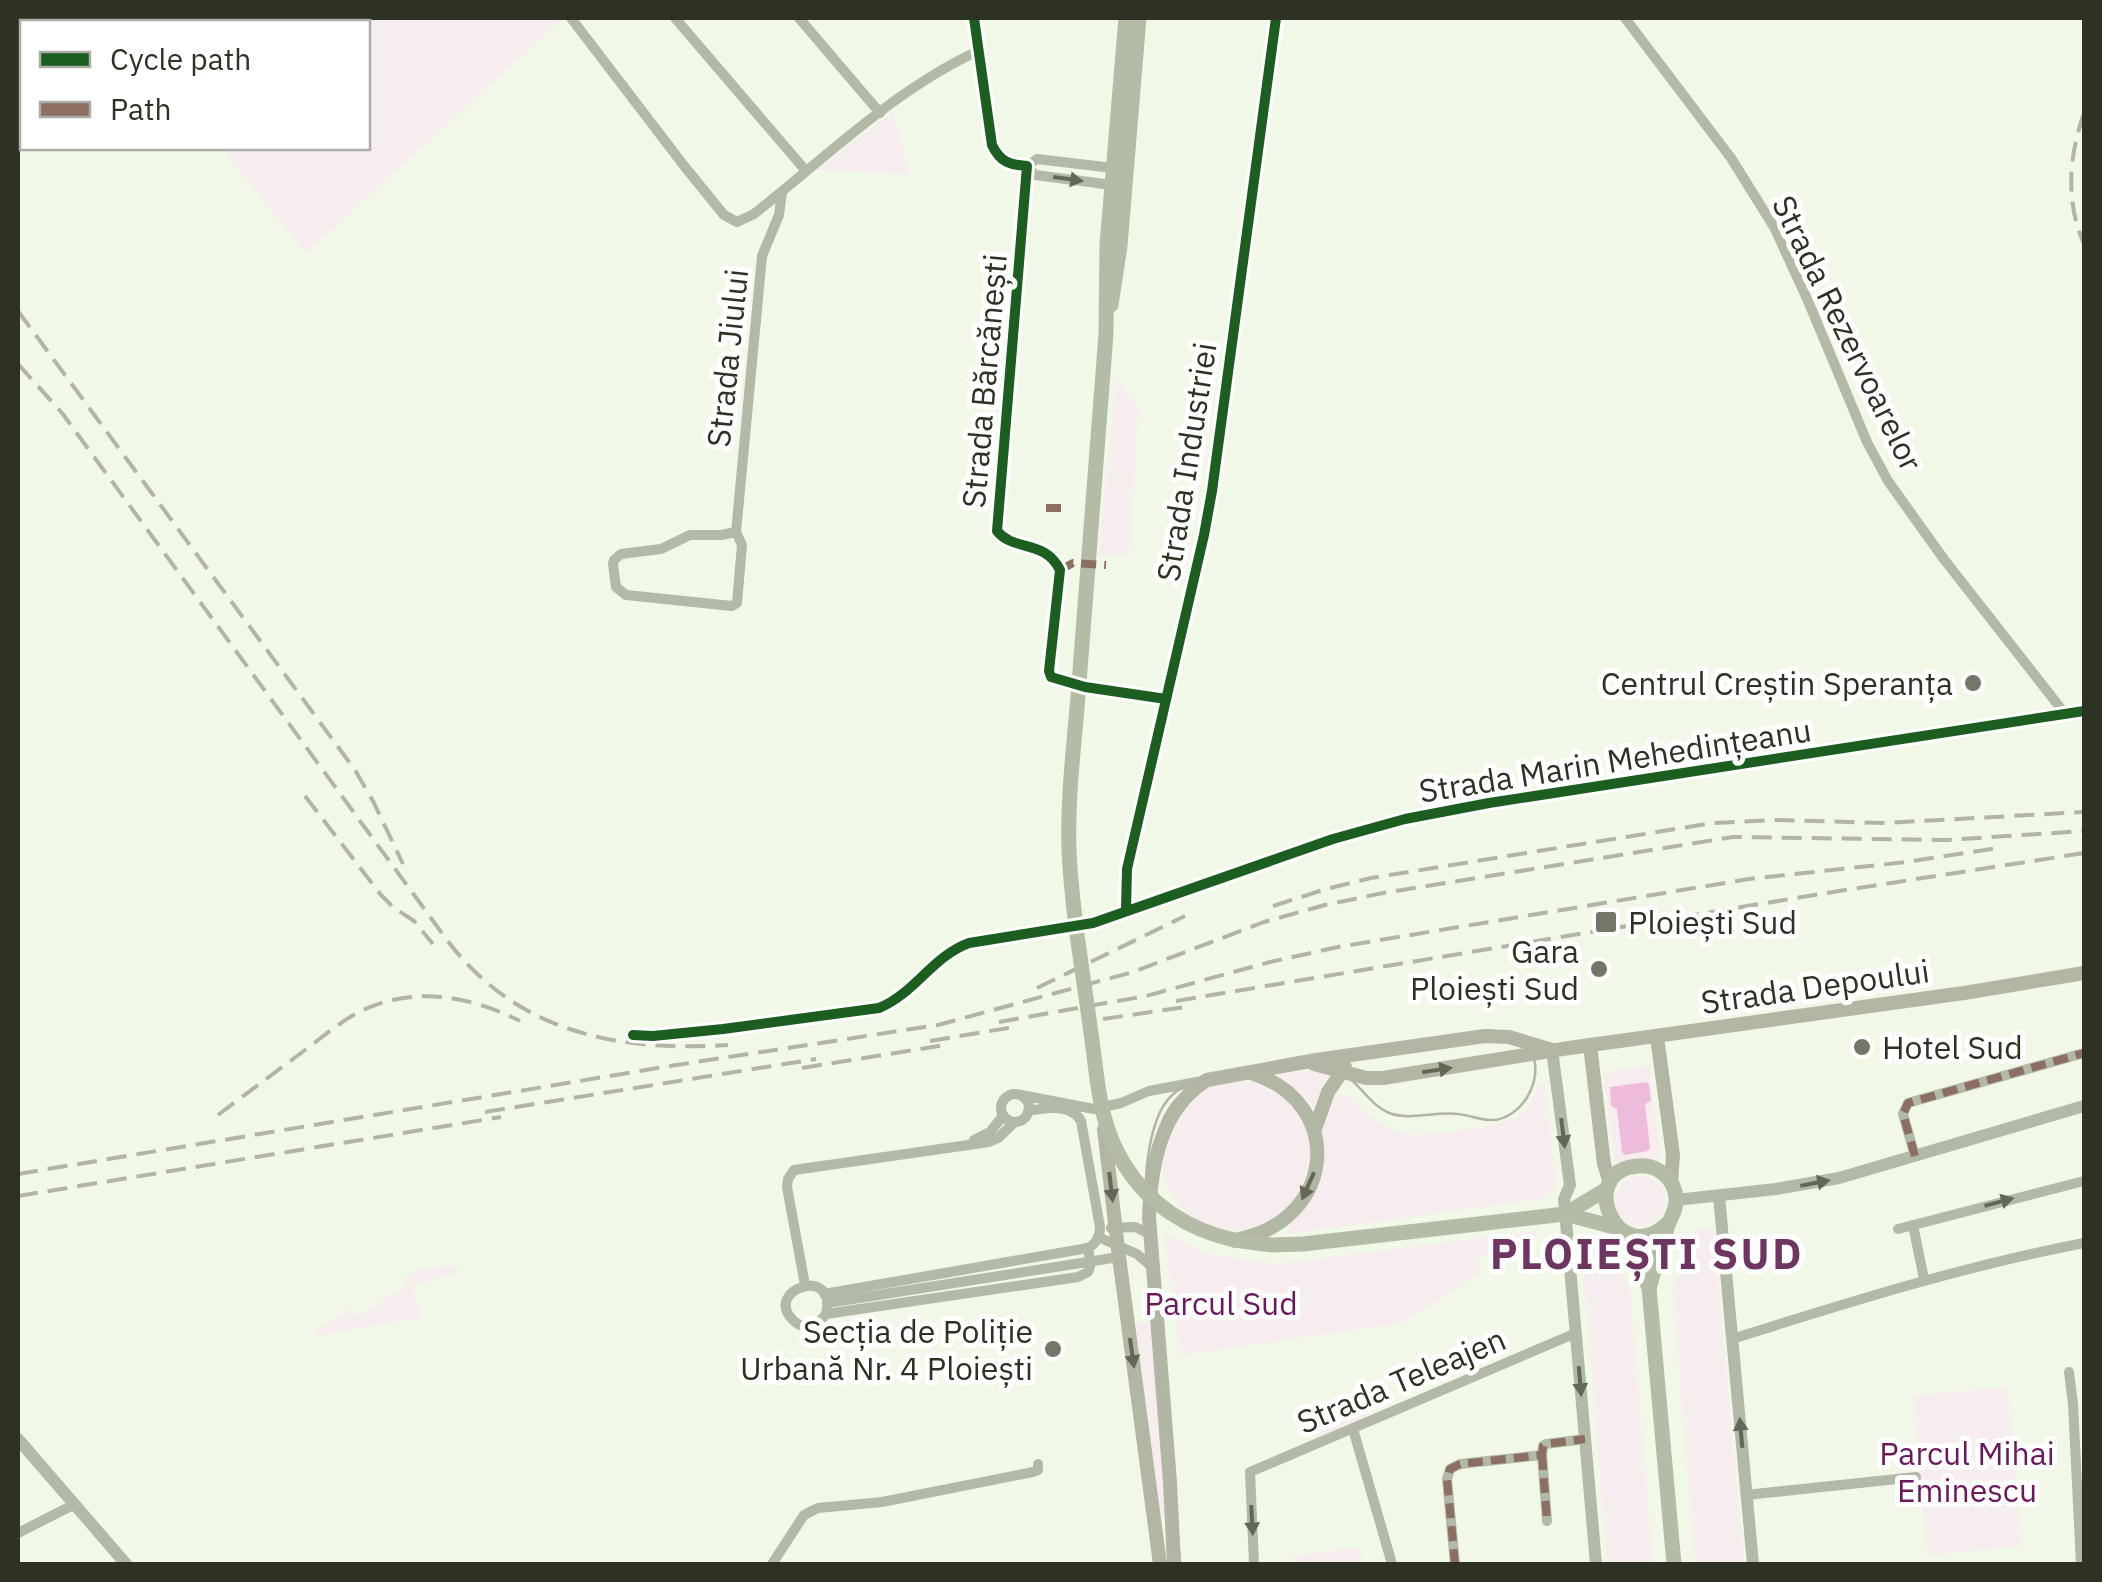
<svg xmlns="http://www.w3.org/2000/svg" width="2102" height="1582" font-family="'IBM Plex Sans',sans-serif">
<rect width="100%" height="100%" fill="#f2f8e7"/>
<g fill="#f7ecee">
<path d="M116,18H563L306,253L221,148H368V22H120Z"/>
<path d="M893,112L909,174L816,170Z"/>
<path d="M1116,379L1138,408L1129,554H1099Z"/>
<path d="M1649,1066L1660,1157L1659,1161L1642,1158L1615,1166L1604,1075L1606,1072Z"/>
<path d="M1323,1069L1328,1073L1314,1108L1308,1106L1302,1095L1277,1076L1279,1074Z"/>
<path d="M1236,1080C1244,1081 1252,1081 1259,1083C1348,1111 1315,1245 1220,1228C1200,1225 1181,1211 1172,1193C1168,1186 1164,1180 1163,1172C1159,1149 1181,1105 1200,1091C1208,1084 1225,1082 1236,1080Z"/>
<path d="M1545,1082L1556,1187L1544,1198L1288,1234L1289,1225L1304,1207L1321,1139L1325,1109L1335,1098L1349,1095C1364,1113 1383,1129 1408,1134C1428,1137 1501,1127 1518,1116C1529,1109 1534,1094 1539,1083Z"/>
<circle cx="1640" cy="1201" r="25"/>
<path d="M1713,1228L1744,1564H1695L1673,1287L1690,1238L1697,1230Z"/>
<path d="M1536,1231V1235L1480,1257L1478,1265L1481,1273L1402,1323L1180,1355L1165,1233L1209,1254L1277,1264Z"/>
<path d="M1589,1241C1614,1247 1620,1268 1630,1290L1653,1564H1607L1587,1303L1580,1244Z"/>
<path d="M460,1265L454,1274L411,1286L421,1317L315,1336L318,1329L350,1309L356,1317L405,1287L402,1279L421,1269Z"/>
<path d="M1136,1322H1151L1167,1511L1165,1517H1161L1158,1514Z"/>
<path d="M2007,1387L2022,1546L1927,1555L1913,1396Z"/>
<path d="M1359,1402L1366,1419L1314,1441L1306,1414Z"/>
<path d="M1359,1547L1362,1564H1294L1293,1557Z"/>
</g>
<path fill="#edbbdc" d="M1647,1082L1649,1084L1651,1101L1645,1104L1650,1148L1648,1151L1625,1155L1622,1152L1617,1109L1611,1106L1610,1087Z"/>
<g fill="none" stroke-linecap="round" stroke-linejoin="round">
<g stroke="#b2b9a6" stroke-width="10">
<path d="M571,18L685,167L724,215L737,222L754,214C826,157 894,90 978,51"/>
<path d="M675,18L806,171"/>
<path d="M799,18L880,113"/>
<path d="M974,18L992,145C1000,162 1010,165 1027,166L997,531C1014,552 1045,539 1060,570L1049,671L1051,677L1085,687L1166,699"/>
<path d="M1625,18L1731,158L1774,227L1808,301L1867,442L1888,481L1943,558L2066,715"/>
<path d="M1112,185L1035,175L1027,166L1037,159L1113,168"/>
<path d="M736,532L721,535H690L661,549L621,554L614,560L613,564L616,587L626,595L732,606L737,603L742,545L736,532L762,256L779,215L782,192"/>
<path d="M1126,910L1127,869L1204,535L1212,491L1276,18"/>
<circle cx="1015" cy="1108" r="14"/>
<path d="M1021,1095L1094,1109L1121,1103L1149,1091L1202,1081"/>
<path d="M974,1140L990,1132L1003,1116"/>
<path d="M1915,1156L1903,1114L1908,1103L2084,1053"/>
<path d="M1913,1225L1924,1279"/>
<path d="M1111,1228L1135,1227L1150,1234"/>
<path d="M1898,1229L2084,1181"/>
<path d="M1098,1237L1137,1254L1152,1267"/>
<path d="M805,1285L787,1187L788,1179L794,1170L989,1142L998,1138L1015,1122"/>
<path d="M824,1294L1088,1248C1096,1244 1100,1236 1100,1227L1081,1121C1072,1103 1045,1108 1028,1111"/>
<path d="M827,1303L872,1296"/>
<path d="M826,1314C838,1265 764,1289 792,1319C803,1332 818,1325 826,1314L1078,1277L1088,1272L1090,1267L1089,1253"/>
<path d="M1732,1339C1849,1302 1964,1266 2084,1243"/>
<path d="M2069,1372L2073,1404L2081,1564"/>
<path d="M1353,1429L1392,1564"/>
<path d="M1542,1455L1547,1521"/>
<path d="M1746,1495L1916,1477"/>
<path d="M18,1533L75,1504"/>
<path d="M772,1564L804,1515L818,1508L882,1502L1033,1472L1038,1470V1464"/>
<path d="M1254,1564L1250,1472L1576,1333"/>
<path d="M1455,1564L1447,1479L1450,1469L1460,1464L1542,1455L1543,1446L1546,1444L1585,1439"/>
</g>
<g stroke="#b2b9a6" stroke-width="12">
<path d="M633,1035L653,1036L723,1029L879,1008C914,994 933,956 969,943L1093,923L1333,839L1405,819L1489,803L2084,711"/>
<path d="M1552,1050L1570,1185L1564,1199L1596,1564"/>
<path d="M1719,1196L1753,1564"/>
<path d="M1676,1200L1776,1189L1839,1178L2084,1106"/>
<path d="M18,1439L126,1564"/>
</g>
<g stroke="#b1b7a2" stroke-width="14">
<path d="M1657,1037L1673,1155L1671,1183"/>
<path d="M1590,1045L1604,1164L1610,1183"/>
<path d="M1314,1064L1366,1078H1383L1569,1048L1964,993L2084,973"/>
<path d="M1315,1129L1328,1092L1345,1067"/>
<path d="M1239,1239C1335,1220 1347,1103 1251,1073"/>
<path d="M1119,1257L1160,1564"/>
<path d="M1174,1564L1170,1482L1149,1217C1151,1166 1160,1109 1207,1080L1316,1060L1485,1036L1509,1037L1552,1050"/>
</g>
<g stroke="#b5bca6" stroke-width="15">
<path d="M1111,305L1120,246L1139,18"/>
<path d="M1079,683L1106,334L1107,245L1126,18"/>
<path d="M1565,1214L1607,1189"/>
<path d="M1623,1231L1649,1288L1674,1564"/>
<path d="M1234,1240L1272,1245L1303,1244L1565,1214L1618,1228"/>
<path d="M1649,1288C1655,1268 1661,1248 1667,1228C1670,1218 1677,1210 1676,1198C1675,1180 1658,1164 1639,1166C1574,1169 1617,1274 1669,1222"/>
</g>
<path stroke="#b0b5a6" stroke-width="2.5" d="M1174,1564C1167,1477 1158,1390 1152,1303C1148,1246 1136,1165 1160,1112C1170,1091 1187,1083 1208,1077L1488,1030C1499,1032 1515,1034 1524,1042C1552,1068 1524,1123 1488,1120C1478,1119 1468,1115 1458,1114C1435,1111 1411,1121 1389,1113C1370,1105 1360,1084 1343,1073C1318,1057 1229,1078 1200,1085C1171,1094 1159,1122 1155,1150C1148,1201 1154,1253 1158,1304C1165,1391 1174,1477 1180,1564"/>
<g stroke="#b0b5a6" stroke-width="4" stroke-dasharray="20 10" stroke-linecap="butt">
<path d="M2084,113C2069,156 2065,201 2084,244"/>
<path d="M18,311L355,770L374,803L403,864"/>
<path d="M18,364L62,413L447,940C517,1033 618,1052 728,1045"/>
<path d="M305,796L381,895L393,907L414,921L433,944"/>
<path d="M1273,906L1326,889L1371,878L1713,823L1775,820L1885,823L2084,812"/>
<path d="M1037,988L1185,916"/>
<path d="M1176,1001L1820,894L2084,853"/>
<path d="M1103,1019L1192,1006"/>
<path d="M999,1022L1146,996L1270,962L1338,947L1749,879L1906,862L1998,848"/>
<path d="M930,1041L1014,1027"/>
<path d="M802,1068L945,1045"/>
<path d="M485,1112L816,1059"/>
<path d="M218,1115C247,1093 276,1072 305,1050C324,1036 342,1020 363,1010C414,986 471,996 520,1021"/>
<path d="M18,1174L670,1066L938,1025L1133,972L1264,922L1325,905L1383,893L1733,837L1947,840L2084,831"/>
<path d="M18,1196L501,1117"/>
</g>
<path stroke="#b2b9a6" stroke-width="10" d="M872,1296L1119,1257"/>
<path stroke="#b1b7a2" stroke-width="14" d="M1104,1129L1119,1257"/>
<path stroke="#b5bca6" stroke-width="15" d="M1079,683C1075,739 1067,795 1069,851C1072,912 1083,973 1091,1033C1098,1080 1098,1122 1124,1164C1149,1205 1189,1230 1234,1240"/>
<g stroke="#8d6e63" stroke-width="8" stroke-dasharray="15 8" stroke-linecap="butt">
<path d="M1046,508H1062"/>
<path d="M1060,570L1073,563L1106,565"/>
<path d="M1915,1156L1903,1114L1908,1103L2084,1053"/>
<path d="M1542,1455L1547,1521"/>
<path d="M1455,1564L1447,1479L1450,1469L1460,1464L1542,1455L1543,1446L1546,1444L1585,1439"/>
</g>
<g stroke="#fff" stroke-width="16">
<g id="cycleway">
<path d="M974,18L992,145C1000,162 1010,165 1027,166L997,531C1014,552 1045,539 1060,570L1049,671L1051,677L1085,687L1166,699"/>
<path d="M1126,910L1127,869L1204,535L1212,491L1276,18"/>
<path d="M633,1035L653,1036L723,1029L879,1008C914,994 933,956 969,943L1093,923L1333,839L1405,819L1489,803L2084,711"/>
</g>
</g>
<use href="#cycleway" stroke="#1b5e20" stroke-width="10"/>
</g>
<defs><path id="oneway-solid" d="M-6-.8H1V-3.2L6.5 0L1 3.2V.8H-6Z" transform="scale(2.5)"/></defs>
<g fill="#626858">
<use href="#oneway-solid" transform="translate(1068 179) rotate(8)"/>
<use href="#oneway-solid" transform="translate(1563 1133) rotate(83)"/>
<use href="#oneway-solid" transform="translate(1815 1183) rotate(-11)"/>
<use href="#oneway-solid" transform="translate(1999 1202) rotate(-15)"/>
<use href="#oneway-solid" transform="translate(1580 1381) rotate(85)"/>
<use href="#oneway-solid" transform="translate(1741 1433) rotate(-95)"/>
<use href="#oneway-solid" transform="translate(1252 1520) rotate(87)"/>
</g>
<g fill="#626756">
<use href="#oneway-solid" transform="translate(1437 1070) rotate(-9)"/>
<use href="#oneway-solid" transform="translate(1308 1186) rotate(114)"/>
<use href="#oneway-solid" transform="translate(1111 1187) rotate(83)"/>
<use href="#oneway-solid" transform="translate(1132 1353) rotate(82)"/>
</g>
<g fill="#727768" stroke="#fff" stroke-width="4">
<circle cx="1973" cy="683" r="10"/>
<rect x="1594" y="910" width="24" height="24" rx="5"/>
<circle cx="1599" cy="969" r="10"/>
<circle cx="1862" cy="1047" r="10"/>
<circle cx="1053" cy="1349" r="10"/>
</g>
<g text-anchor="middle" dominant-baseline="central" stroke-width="10" stroke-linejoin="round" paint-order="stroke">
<g font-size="32" fill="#2d3224" stroke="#fff">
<text transform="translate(1848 333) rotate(64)">Strada Rezervoarelor</text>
<text transform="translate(727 358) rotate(-84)">Strada Jiului</text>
<text transform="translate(984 381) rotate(-85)">Strada Bărcănești</text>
<text transform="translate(1186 462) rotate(-81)">Strada Industriei</text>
<text transform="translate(1615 760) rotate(-9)">Strada Marin Mehedințeanu</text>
<text transform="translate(1815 986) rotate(-8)">Strada Depoului</text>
<text transform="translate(1401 1380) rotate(-23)">Strada Teleajen</text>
</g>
<g font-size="32" fill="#2d3224" stroke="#fff" text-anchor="end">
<text x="1953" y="683">Centrul Creștin Speranța</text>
<text x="1628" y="922" text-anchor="start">Ploiești Sud</text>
<text x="1579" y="951">Gara<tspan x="1579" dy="37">Ploiești Sud</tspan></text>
<text x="1882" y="1047" text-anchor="start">Hotel Sud</text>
<text x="1033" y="1331">Secția de Poliție<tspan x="1033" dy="37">Urbană Nr. 4 Ploiești</tspan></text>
</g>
<g font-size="32" fill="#6c185c" stroke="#fff">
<text x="1221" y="1303">Parcul Sud</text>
<text x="1967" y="1453">Parcul Mihai<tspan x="1967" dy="37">Eminescu</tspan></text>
</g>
<g font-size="42" font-weight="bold" letter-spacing="2.5" fill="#6f3561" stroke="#fff">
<text x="1647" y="1253">PLOIEȘTI SUD</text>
</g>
</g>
<rect width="2102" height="1582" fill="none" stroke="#2d3224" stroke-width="40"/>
<rect x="20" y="20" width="350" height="130" fill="#ffffff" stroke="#abada7" stroke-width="2.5"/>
<rect x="40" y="52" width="50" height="15" fill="#1b5e20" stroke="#abada7" stroke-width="2.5"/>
<text x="110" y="70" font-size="30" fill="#2d3224">Cycle path</text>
<rect x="40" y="102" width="50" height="15" fill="#8d6e63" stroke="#abada7" stroke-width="2.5"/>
<text x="110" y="120" font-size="30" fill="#2d3224">Path</text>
</svg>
